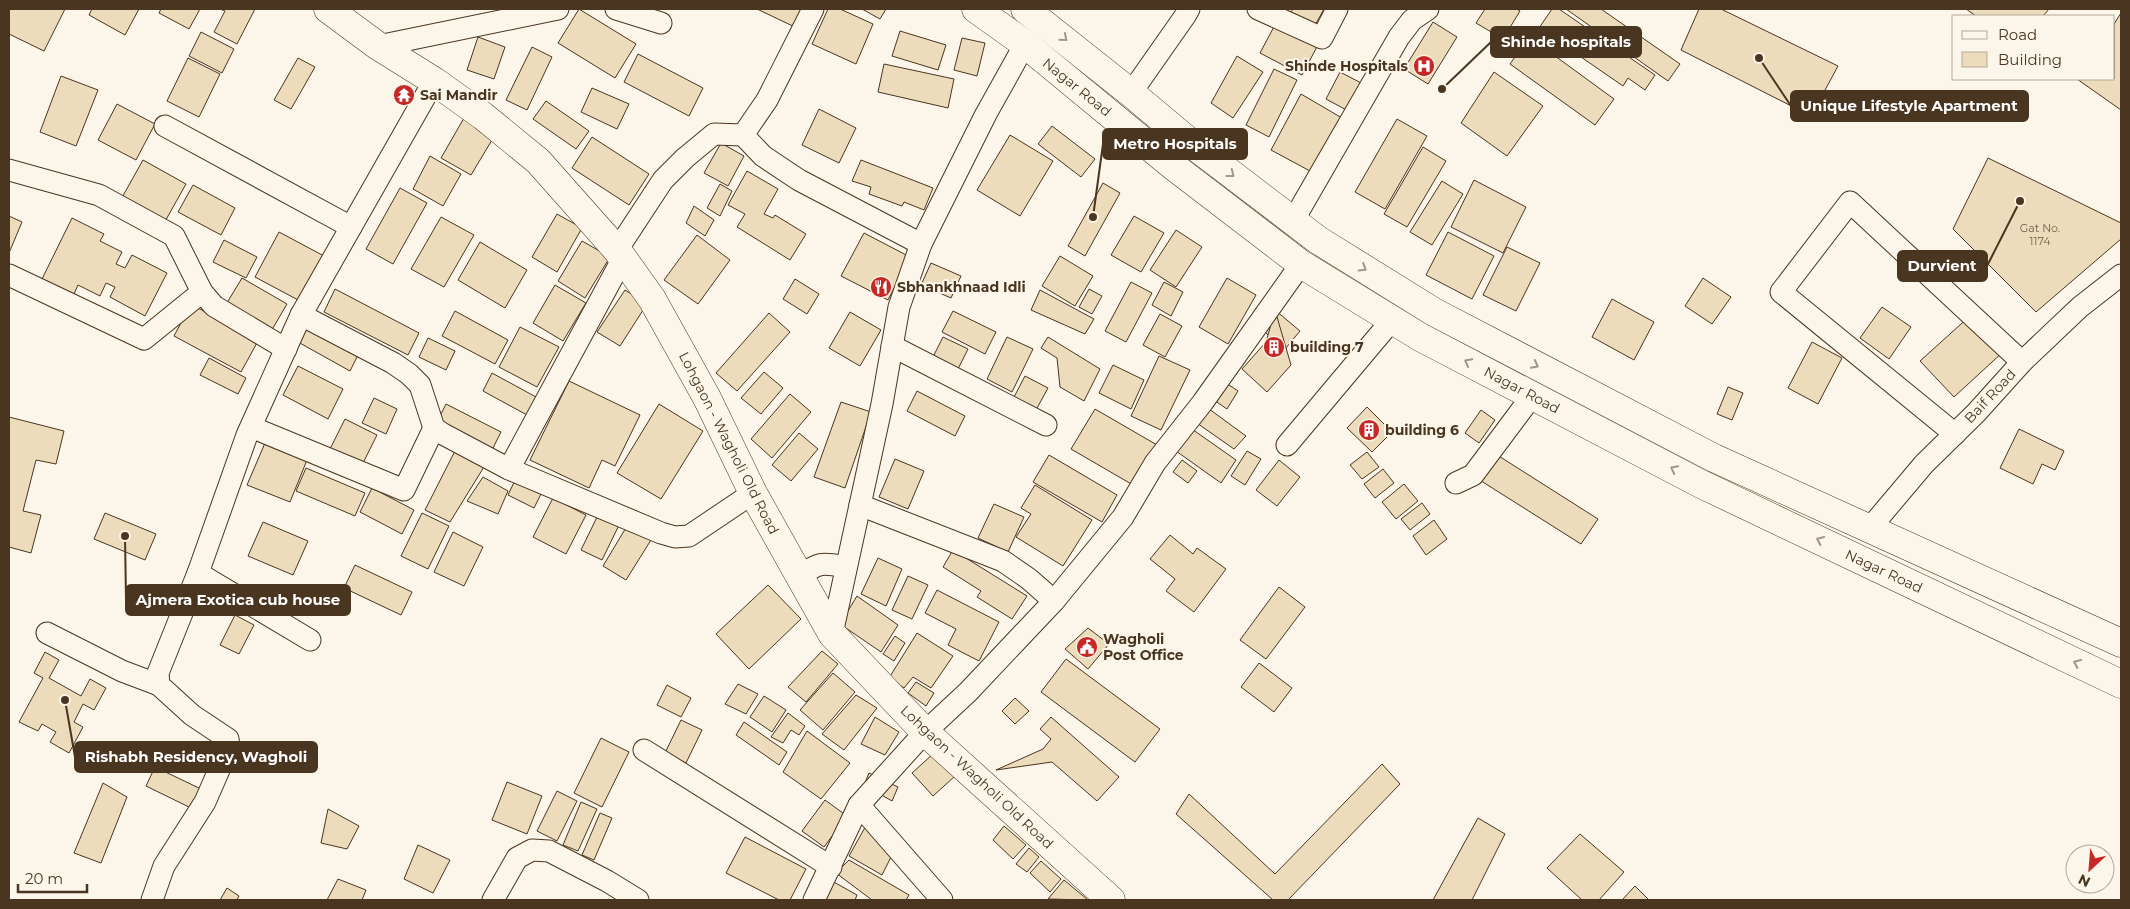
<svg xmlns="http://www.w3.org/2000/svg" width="2130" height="909" font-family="Montserrat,sans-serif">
<rect width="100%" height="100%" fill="#fbf6e9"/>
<g fill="#ecdcbc" stroke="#4a3520">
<path d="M9,9H65L44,51L9,34Z"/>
<path d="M92,9H139L125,35L89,15Z"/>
<path d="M161,9H200L189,29L159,13Z"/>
<path d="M220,9H255L237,44L214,32L225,11Z"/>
<path d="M579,9L636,44L615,78L558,43Z"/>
<path d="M757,9H800L807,12L799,29Z"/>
<path d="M828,9H840L873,24L856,64L812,44Z"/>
<path d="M862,9H886L880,19Z"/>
<path d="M1293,9H1324L1314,27L1290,13Z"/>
<path d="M1485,9H1517L1520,11L1503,39L1476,23Z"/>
<path d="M1552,9H1559L1655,75L1645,90L1628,78L1623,86L1539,28Z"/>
<path d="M1566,9H1601L1680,64L1668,81Z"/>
<path d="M1699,9H1721L1838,66L1811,116L1681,50Z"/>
<path d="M1966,9H2049L2043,16H1976Z"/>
<path d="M2121,13V110L2077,79H2114V24Z"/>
<path d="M1277,21L1319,43L1302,75L1260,53Z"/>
<path d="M1433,22L1457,37L1428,84L1404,69Z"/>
<path d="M900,31L946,45L938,70L892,56Z"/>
<path d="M201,32L234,49L222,73L189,56Z"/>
<path d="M478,37L505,47L494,79L467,70Z"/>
<path d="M1529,37L1614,99L1595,125L1510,64Z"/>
<path d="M962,38L985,43L977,76L954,70Z"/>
<path d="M532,47L552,57L527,110L506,100Z"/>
<path d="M638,54L703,88L689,116L624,82Z"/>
<path d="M1237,56L1263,72L1233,118L1211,103Z"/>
<path d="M188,58L220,74L199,117L167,101Z"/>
<path d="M298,58L315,67L291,109L274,100Z"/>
<path d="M884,64L954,79L948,108L878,92Z"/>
<path d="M1274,69L1297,80L1269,137L1246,125Z"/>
<path d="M1340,72L1365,85L1350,112L1326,99Z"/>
<path d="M1494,72L1543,106L1507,156L1461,123Z"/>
<path d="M61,76L98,90L76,146L40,132Z"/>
<path d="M592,88L629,104L617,129L581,112Z"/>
<path d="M1301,94L1342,118L1310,171L1271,150Z"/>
<path d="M546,101L589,131L576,149L533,119Z"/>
<path d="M117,104L155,124L136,160L98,140Z"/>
<path d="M819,109L856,128L839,163L802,145Z"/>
<path d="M464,118L495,135L471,175L441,158Z"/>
<path d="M1397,119L1427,136L1385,209L1355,192Z"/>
<path d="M1052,126L1095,159L1081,177L1038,144Z"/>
<path d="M1010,135L1053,161L1020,216L977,190Z"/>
<path d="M592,137L649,174L629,205L572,168Z"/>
<path d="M721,143L744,156L728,186L704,173Z"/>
<path d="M1423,147L1446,161L1407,227L1384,214Z"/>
<path d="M430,156L461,174L443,206L413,189Z"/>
<path d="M1988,158L2121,223V239L2036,312L1953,229Z"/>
<path d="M143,160L186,184L163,225L120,201Z"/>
<path d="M861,160L933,188L924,210L904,202L902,206L869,194L871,187L852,181Z"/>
<path d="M747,171L778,189L764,214L773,218L775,215L806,234L790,260L737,227L745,214L728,205Z"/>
<path d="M1474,180L1526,207L1503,253L1451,227Z"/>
<path d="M1442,181L1463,194L1432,245L1410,232Z"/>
<path d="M1103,183L1120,193L1085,256L1068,246Z"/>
<path d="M720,184L732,191L720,216L707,208Z"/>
<path d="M193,185L235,208L221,235L178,212Z"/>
<path d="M400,188L427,203L393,264L366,249Z"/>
<path d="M694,206L714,220L705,236L686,223Z"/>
<path d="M557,214L582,228L557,272L532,257Z"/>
<path d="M9,216L22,222L9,253Z"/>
<path d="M1134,216L1164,233L1141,272L1111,255Z"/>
<path d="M441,217L474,235L444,287L411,269Z"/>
<path d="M72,218L104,234L100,241L122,252L116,264L125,268L132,255L167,273L145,316L110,297L115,287L106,283L100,296L78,285L74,294L42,279Z"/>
<path d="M1176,230L1202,247L1176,287L1150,270Z"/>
<path d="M279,232L324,256L300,301L255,277Z"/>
<path d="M1448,232L1494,256L1472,299L1426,275Z"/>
<path d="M864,233L910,257L888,300L841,276Z"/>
<path d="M697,235L730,260L698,304L664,280Z"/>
<path d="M224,240L257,257L246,278L213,262Z"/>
<path d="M582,241L610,257L585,298L558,281Z"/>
<path d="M480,242L527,270L505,308L458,280Z"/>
<path d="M1507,247L1540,263L1516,311L1483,295Z"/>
<path d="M1060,256L1093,276L1075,306L1042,286Z"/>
<path d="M931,263L961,276L951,298L921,285Z"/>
<path d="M242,278L287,304L270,333L225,306Z"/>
<path d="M1227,278L1256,295L1228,344L1199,327Z"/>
<path d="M1703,278L1731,297L1712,324L1685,306Z"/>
<path d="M795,279L819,294L807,314L783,299Z"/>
<path d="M1131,282L1152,293L1126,342L1105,331Z"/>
<path d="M1164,282L1183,292L1171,316L1152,305Z"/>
<path d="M555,285L586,303L563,341L533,323Z"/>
<path d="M335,289L419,333L408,355L324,312Z"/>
<path d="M1089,289L1102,296L1092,314L1079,307Z"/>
<path d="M625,290L647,304L620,346L597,332Z"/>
<path d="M1040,290L1094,319L1085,334L1031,310Z"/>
<path d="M1612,299L1654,322L1634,360L1592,337Z"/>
<path d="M191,304L258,341L241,372L174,336Z"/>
<path d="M1882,307L1911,327L1889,359L1860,338Z"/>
<path d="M1275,310L1300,331L1285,349L1260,328Z"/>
<path d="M1275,310L1291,365L1267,392L1242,369L1266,342Z"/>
<path d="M455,311L508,340L495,364L442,336Z"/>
<path d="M953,311L996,332L985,354L942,332Z"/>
<path d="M850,312L881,330L860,366L829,348Z"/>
<path d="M769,313L790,332L737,391L716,373Z"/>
<path d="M1160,314L1182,326L1165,357L1143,345Z"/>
<path d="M1971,315L2004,351L1954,397L1920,361Z"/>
<path d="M306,327L358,355L350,371L298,342Z"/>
<path d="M520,327L559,347L537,387L499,367Z"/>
<path d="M943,337L968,349L956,373L931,361Z"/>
<path d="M1007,337L1033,349L1012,392L987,379Z"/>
<path d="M1048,337L1100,369L1084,401L1060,387L1057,358L1041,348Z"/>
<path d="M428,338L455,351L446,370L419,357Z"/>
<path d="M1812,342L1842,358L1818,404L1788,388Z"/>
<path d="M1159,356L1190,370L1161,430L1131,416Z"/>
<path d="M209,358L246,378L238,394L200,375Z"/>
<path d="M1113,365L1144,380L1131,409L1099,393Z"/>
<path d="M298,366L343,389L328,419L283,395Z"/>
<path d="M764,372L783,388L761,414L741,398Z"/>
<path d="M492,373L536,397L527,415L483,391Z"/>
<path d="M1025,376L1048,388L1036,410L1013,399Z"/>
<path d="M569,381L640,415L615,466L602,460L589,488L530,460Z"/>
<path d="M1223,381L1238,391L1227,409L1211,398Z"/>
<path d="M1728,387L1743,393L1732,420L1717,414Z"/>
<path d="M917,391L965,416L955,436L907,411Z"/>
<path d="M790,394L811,412L772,458L751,439Z"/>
<path d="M374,398L397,409L386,434L362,423Z"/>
<path d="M841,402L871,412L845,488L814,477Z"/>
<path d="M446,404L501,432L491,452L436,424Z"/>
<path d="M659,404L703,431L661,499L617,473Z"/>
<path d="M1205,406L1246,436L1234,449L1194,421Z"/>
<path d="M1367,407L1392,432L1372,452L1347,428Z"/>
<path d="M1095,409L1157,445L1133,485L1071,449Z"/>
<path d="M1481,410L1495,420L1479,443L1465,433Z"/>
<path d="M9,417L64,431L56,464L36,460L23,511L41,515L31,553L9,547Z"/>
<path d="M345,419L377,435L362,465L330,449Z"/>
<path d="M1189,427L1236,460L1221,483L1176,451Z"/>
<path d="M2019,429L2064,451L2055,470L2042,464L2033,484L2000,468Z"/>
<path d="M799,433L818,449L791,481L772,465Z"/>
<path d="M265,443L307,460L290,502L247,485Z"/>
<path d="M457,447L487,462L450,522L425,510Z"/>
<path d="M1247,451L1261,459L1245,485L1231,476Z"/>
<path d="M1367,452L1379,467L1362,479L1350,465Z"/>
<path d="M1494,453L1598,519L1581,544L1478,479Z"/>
<path d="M1049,455L1117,495L1102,522L1033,482Z"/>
<path d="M895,459L924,471L908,509L879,497Z"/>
<path d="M1182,460L1197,471L1188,483L1173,472Z"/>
<path d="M1279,460L1300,477L1277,506L1256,490Z"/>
<path d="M306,468L365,493L355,516L296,491Z"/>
<path d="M1383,469L1394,483L1375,498L1364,484Z"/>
<path d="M517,476L543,490L534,508L508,495Z"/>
<path d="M483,477L508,491L498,514L467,501Z"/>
<path d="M1404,484L1418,501L1396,519L1382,502Z"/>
<path d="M1035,485L1092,520L1063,566L1016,537L1031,514L1021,508Z"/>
<path d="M372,488L414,510L402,534L360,512Z"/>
<path d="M553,498L586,515L566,554L533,537Z"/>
<path d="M1422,503L1430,514L1410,530L1401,519Z"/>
<path d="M994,504L1024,517L1008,552L978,538Z"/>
<path d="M105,513L156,534L145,560L94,539Z"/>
<path d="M422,513L449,526L428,569L401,556Z"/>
<path d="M599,513L620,523L602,560L581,550Z"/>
<path d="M1434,520L1447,539L1426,555L1413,536Z"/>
<path d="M263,522L308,541L293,575L248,556Z"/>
<path d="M627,526L651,540L626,580L603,566Z"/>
<path d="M453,532L483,547L464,586L434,572Z"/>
<path d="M1170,535L1193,554L1197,548L1226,569L1194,612L1166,591L1175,579L1150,559Z"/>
<path d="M953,550L1027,596L1012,619L977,597L981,591L943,567Z"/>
<path d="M878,558L902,569L886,606L861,594Z"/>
<path d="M355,565L412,592L401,615L344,588Z"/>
<path d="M908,576L928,585L912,619L892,610Z"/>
<path d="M768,585L801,619L749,669L716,634Z"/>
<path d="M1279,587L1305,607L1266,659L1240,640Z"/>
<path d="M937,590L999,622L979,661L948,645L956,629L925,613Z"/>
<path d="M857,596L898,625L881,652L840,624Z"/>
<path d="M235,615L254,625L239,654L220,645Z"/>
<path d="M1088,628L1109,644L1088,669L1065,649Z"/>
<path d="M917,633L953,656L931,688L913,677L904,688L889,678Z"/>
<path d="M895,636L905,643L894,661L883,654Z"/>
<path d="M822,651L838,664L806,702L788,687Z"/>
<path d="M45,652L59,660L49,678L81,696L90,679L106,688L94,710L83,704L74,722L83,727L69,753L50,742L56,732L42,724L38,731L19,722L43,678L34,673Z"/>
<path d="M1066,659L1160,729L1135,762L1041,692Z"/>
<path d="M1259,663L1292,688L1274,712L1241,687Z"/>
<path d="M833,673L855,692L823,730L800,710Z"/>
<path d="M916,682L934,693L926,706L908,693Z"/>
<path d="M738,684L758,694L746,714L725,704Z"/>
<path d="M667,685L691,698L681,717L657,705Z"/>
<path d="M856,695L877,708L844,750L822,734Z"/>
<path d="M764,696L786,710L772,732L750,717Z"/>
<path d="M1015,698L1029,711L1015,724L1002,711Z"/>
<path d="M788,713L805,726L799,735L791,730L783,743L771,737Z"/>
<path d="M875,717L899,732L885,755L861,744Z"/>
<path d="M1051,717L1119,777L1097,801L1052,762L996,770L1043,749L1051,739L1040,729Z"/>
<path d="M681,720L702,730L686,763L665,753Z"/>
<path d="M744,722L787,752L779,765L736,735Z"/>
<path d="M807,731L850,763L821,799L783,772Z"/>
<path d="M601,738L629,752L602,807L574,793Z"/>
<path d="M934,753L955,776L933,796L912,773Z"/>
<path d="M1382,764L1400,784L1288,900H1273L1176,814L1189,794L1275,874Z"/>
<path d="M155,767L201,789L191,808L146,786Z"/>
<path d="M869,773L898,787L892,801L864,785Z"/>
<path d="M507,782L542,796L527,834L492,820Z"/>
<path d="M103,783L127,797L101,863L74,853Z"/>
<path d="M557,791L577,801L557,841L537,831Z"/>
<path d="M825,800L847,816L824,847L802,831Z"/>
<path d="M581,802L597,809L578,851L563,845Z"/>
<path d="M328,809L359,826L347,849L321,843Z"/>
<path d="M600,813L612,818L594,860L582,855Z"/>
<path d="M1478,818L1505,834L1472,900H1433Z"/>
<path d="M868,822L892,855L882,875L849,856Z"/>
<path d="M1004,826L1026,845L1013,859L993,840Z"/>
<path d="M1580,834L1624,872L1599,900H1582L1547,868Z"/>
<path d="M745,837L806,869L790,900H779L726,873Z"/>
<path d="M418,845L450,860L433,893L404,879Z"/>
<path d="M1029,848L1039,857L1027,872L1016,864Z"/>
<path d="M849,860L909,895L906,900H872L836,873Z"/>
<path d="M1041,861L1061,879L1050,892L1030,873Z"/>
<path d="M338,879L366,890L362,900H327Z"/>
<path d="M1064,880L1088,900L1048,899Z"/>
<path d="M832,881L857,895L855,900H823Z"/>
<path d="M1635,886L1649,900H1622Z"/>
<path d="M227,888L239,896L237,900H220Z"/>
</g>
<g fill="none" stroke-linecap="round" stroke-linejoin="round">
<g stroke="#4a3520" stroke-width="23">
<g id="street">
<path d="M616,9L661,23"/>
<path d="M813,9L767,100L743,135L763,156L799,180L921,244"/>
<path d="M1258,9L1322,38L1337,9"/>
<path d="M378,46L558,9"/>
<path d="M1131,93L1185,16L1189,9"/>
<path d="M165,126L351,227"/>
<path d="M9,170L99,195L174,236L202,292L214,306L286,349"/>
<path d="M1293,221L1399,37L1412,20L1428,9"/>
<path d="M617,250L663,180L685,158L714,134L743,135"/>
<path d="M9,275L144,339L202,292"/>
<path d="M301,315L393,363L409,374L420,385L434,428L443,434L509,469L661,533L675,537L689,536L753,493"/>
<path d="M892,346L1046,425"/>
<path d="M251,427L404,490L434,428"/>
<path d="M1955,434L1781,292L1850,202L2022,362"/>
<path d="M1287,445L1392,320"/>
<path d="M509,469L623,258"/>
<path d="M1456,483L1473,475L1532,396"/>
<path d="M860,505L1003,561L1029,579L1054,601"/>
<path d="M1870,528L1924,464L1976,413L2022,362L2080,307L2121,275"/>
<path d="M198,573L310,640"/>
<path d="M800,577C818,561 824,563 846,567"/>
<path d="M47,633L122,671L159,685"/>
<path d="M832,634L882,404L899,307L921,244L986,114L1025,44"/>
<path d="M644,750L831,867"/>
<path d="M859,805L925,732L968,692L1054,601L1123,517L1155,463L1203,402L1301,264"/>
<path d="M152,900L164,866L205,802L229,747L228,739L192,715L159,685L158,673L198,573L247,435L301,315L434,81"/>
<path d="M493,900L517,858L532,850L549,851L607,881L638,900"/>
<path d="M814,900L859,805L942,900"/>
</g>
</g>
<g stroke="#4a3520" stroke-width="29">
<path id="primary" d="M328,9L378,46L434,81L483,116L538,161L617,250L652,299L707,398L753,493L832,634L925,732L1111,900"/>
</g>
<g stroke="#4a3520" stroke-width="29">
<g id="highway">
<path d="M976,9L1025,44L1173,166L1301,264L1420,337L1701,484L2121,684"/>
<path d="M1025,9L1131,93L1192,144L1318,240L1434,312L1714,458L2121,643"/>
</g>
</g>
<use href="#street" stroke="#fbf6e9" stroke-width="21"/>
<use href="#primary" stroke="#fbf6e9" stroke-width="28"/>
<use href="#highway" stroke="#fbf6e9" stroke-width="28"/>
</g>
<defs><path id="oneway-chevron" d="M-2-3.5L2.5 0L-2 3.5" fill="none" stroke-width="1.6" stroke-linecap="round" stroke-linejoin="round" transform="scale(1.25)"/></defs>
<g stroke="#a29684">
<use href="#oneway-chevron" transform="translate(1064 38) rotate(39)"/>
<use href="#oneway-chevron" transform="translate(1231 174) rotate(38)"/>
<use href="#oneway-chevron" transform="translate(1363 268) rotate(32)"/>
<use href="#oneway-chevron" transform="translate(1468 362) rotate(-152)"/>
<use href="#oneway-chevron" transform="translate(1535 365) rotate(28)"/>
<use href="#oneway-chevron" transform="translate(1674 469) rotate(-153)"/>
<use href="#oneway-chevron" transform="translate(1820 540) rotate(-155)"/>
<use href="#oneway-chevron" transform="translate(2077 663) rotate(-155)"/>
</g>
<defs>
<g id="hospital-disc" transform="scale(1.125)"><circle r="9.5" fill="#c62828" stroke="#fbf6e9"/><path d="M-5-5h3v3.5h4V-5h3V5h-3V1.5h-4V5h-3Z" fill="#fff"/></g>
<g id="temple-disc" transform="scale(1.125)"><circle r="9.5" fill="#c62828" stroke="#fbf6e9"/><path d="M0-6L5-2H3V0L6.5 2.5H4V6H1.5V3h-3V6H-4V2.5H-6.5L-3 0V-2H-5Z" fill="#fff"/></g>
<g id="restaurant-disc" transform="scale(1.125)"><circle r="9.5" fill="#c62828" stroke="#fbf6e9"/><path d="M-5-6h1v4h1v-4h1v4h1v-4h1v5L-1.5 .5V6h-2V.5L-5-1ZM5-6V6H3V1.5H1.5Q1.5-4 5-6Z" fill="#fff"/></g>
<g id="building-disc" transform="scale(1.125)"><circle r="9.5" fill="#c62828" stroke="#fbf6e9"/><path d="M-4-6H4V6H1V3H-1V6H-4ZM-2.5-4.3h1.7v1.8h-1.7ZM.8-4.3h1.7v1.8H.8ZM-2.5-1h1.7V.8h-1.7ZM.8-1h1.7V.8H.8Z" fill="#fff"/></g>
<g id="civic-disc" transform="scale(1.125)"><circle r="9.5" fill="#c62828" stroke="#fbf6e9"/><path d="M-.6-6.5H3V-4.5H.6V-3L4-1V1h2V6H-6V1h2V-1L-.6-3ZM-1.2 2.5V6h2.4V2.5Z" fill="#fff"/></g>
</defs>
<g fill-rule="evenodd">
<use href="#hospital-disc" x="1424" y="66"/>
<use href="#temple-disc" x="404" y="95"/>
<use href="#restaurant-disc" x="881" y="287"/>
<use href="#building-disc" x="1274" y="347"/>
<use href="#building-disc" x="1369" y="430"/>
<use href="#civic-disc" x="1087" y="647"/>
</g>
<g text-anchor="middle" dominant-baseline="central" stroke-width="4" stroke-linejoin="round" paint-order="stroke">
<g font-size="11" fill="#725f47">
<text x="2040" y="228">Gat No.<tspan x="2040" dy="13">1174</tspan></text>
</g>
<g font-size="14" font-weight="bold" fill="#4a3520" stroke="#fbf6e9" text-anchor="start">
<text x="1408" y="66" text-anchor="end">Shinde Hospitals</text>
<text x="420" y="95">Sai Mandir</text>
<text x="897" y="287">Sbhankhnaad Idli</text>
<text x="1290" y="347">building 7</text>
<text x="1385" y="430">building 6</text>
<text x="1103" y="639">Wagholi<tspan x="1103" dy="16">Post Office</tspan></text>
</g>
<g font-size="14" fill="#4a3520" stroke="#fbf6e9">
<text transform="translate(1077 87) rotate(39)">Nagar Road</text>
<text transform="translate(1522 390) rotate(28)">Nagar Road</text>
<text transform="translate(1990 396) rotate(-47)">Baif Road</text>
<text transform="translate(729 443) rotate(63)">Lohgaon - Wagholi Old Road</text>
<text transform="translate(1884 571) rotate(25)">Nagar Road</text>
<text transform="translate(977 777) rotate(43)">Lohgaon - Wagholi Old Road</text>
</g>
</g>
<path fill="none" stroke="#4a3520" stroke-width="2" d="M1442 89L1491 42M1759 58L1791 106M1093 217L1103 144M2020 201L1987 266M125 536L126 600M65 700L75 757"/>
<g fill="#4a3520" stroke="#fbf6e9" stroke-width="2">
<circle cx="1442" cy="89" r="5"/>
<circle cx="1759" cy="58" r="5"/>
<circle cx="1093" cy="217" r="5"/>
<circle cx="2020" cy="201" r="5"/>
<circle cx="125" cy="536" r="5"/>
<circle cx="65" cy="700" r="5"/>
</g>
<g fill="#4a3520" stroke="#4a3520" stroke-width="2">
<rect x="1491" y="27" width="150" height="30" rx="5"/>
<rect x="1791" y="91" width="237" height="30" rx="5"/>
<rect x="1103" y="129" width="144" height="30" rx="5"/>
<rect x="1898" y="251" width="89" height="30" rx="5"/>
<rect x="126" y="585" width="224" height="30" rx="5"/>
<rect x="75" y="742" width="242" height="30" rx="5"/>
</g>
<g font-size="15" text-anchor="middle" font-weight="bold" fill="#fff">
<text x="1566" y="47">Shinde hospitals</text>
<text x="1909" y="111">Unique Lifestyle Apartment</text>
<text x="1175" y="149">Metro Hospitals</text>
<text x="1942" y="271">Durvient</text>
<text x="238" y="605">Ajmera Exotica cub house</text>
<text x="196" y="762">Rishabh Residency, Wagholi</text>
</g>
<rect width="2130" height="909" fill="none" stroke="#4a3520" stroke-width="20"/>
<rect x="1952" y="15" width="162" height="65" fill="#fbf6e9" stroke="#b4a999"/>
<rect x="1962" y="31" width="25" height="8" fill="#fbf6e9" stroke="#b4a999"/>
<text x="1998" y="40" font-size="15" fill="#4a3520">Road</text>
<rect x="1962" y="52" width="25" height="15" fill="#ecdcbc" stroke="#b4a999"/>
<text x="1998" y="65" font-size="15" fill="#4a3520">Building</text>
<g transform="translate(2090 869) rotate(206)"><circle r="24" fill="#fbf6e9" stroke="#b4a999"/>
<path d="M0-4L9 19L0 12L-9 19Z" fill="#c62828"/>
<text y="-8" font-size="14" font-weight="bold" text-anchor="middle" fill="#4a3520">N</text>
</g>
<path d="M18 884v8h69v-8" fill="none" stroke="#4a3520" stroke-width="2.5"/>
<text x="25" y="884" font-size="15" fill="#4a3520" stroke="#fbf6e9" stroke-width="4" paint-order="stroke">20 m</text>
</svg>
